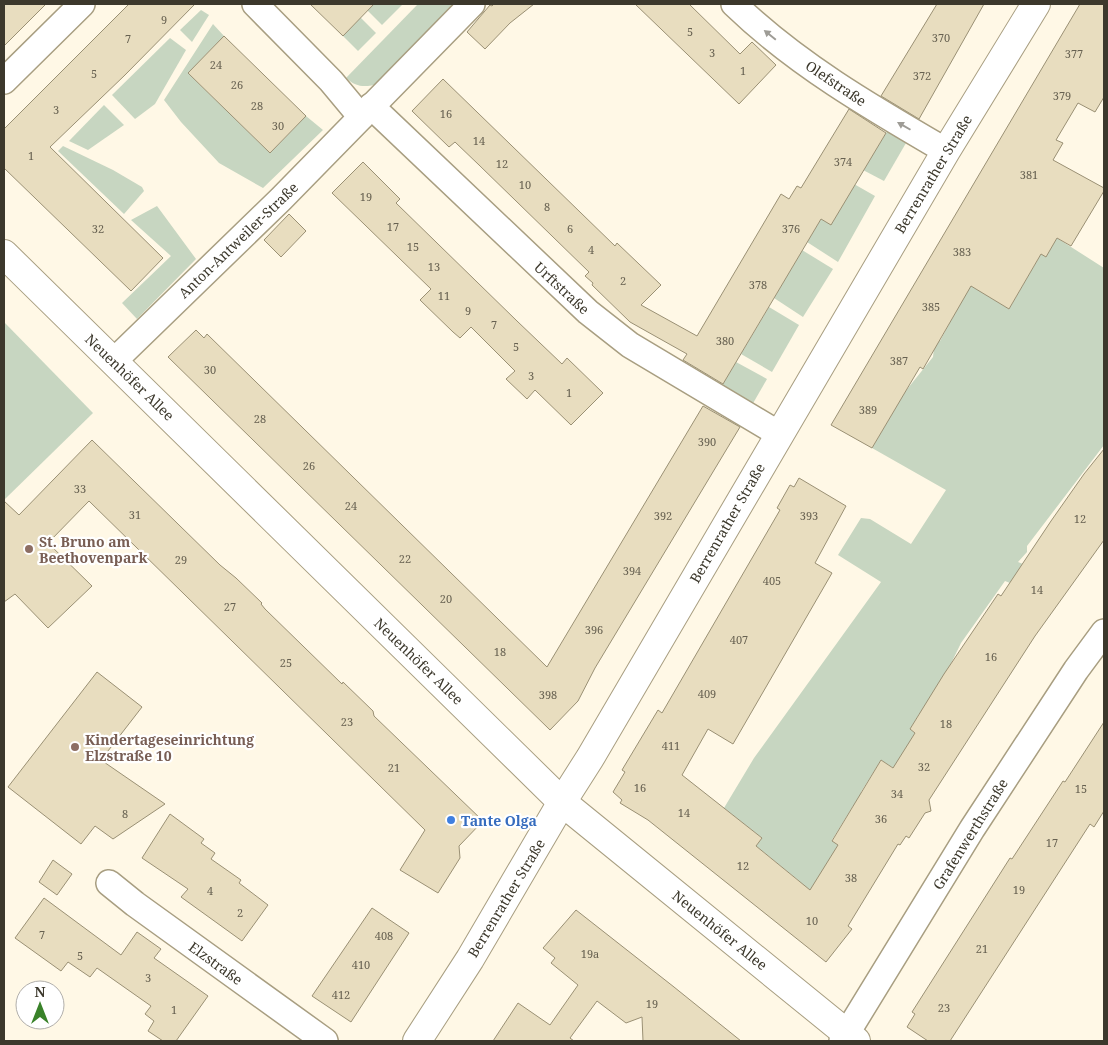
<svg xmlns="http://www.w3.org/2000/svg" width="1108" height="1045" font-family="'Noto Serif',serif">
<rect width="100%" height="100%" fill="#fff8e6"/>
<g fill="#c7d6c1">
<path d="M374,4H403L382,25L367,10Z"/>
<path d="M418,4H458L379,84C365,87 357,88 346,78Z"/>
<path d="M201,10L209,15L192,42L180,30Z"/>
<path d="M360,17L376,33L358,51L343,36Z"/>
<path d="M213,24L224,36L188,73L270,153L306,116L323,130L263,188L219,163L181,122L164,100Z"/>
<path d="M170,38L186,50L155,104L135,119L112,95Z"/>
<path d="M104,105L124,125L88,150L69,141Z"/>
<path d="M888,130L906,143L884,181L863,170Z"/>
<path d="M63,146L113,170L142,187L144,191L124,214L58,151Z"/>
<path d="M854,184L875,196L838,262L807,242L821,219L831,224Z"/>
<path d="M157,206L196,259L137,319L122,303L171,256L131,220Z"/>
<path d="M1057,238L1104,268V445L1027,546V552L1018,562L1023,564L1010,583L1005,581L961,643L925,717L919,714L910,729L915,733L895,769L881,760L861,792L871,798L853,806L832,840L838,845L814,899L798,880L756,846L762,838L724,808L754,758L881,582L838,555L861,518L870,519L911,544L946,490L872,448L904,393L933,357L935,339L940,341L970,285L1009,309L1041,254Z"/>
<path d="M802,250L833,269L803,317L774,298Z"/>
<path d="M769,307L799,325L772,372L741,354Z"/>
<path d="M4,322L93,413L4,500Z"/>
<path d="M736,362L767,379L752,405L721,387Z"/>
</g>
<g fill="#e8ddbf" stroke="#9a9074">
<path d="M4,4H46L4,46Z"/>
<path d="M129,4H195L125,75L50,147L163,258L131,291L4,168V129Z"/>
<path d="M310,4H374L343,36Z"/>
<path d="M494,4H534L510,23L485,49L467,32L490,5L492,6Z"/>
<path d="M635,4H689L740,54L752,42L776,65L739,104Z"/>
<path d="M937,4H984L919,119L881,96Z"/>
<path d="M1080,4H1104V97L1095,112L1078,103L1056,140L1063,143L1053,160L1104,188V191L1071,246L1057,238L1046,257L1041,254L1009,309L971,286L923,369L920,367L872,448L831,425Z"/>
<path d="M224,36L306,116L270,153L188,73Z"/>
<path d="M443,79L615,246L617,243L661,285L641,305L697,336L781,194L789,199L797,186L801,188L849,109L886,133L831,225L821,219L723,384L683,360L687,354L630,322L592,285L593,283L585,276L589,272L479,165L455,142L449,147L412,111Z"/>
<path d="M363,162L400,199L396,203L517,321L562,364L567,358L603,393L571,425L535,390L527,399L506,379L515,371L471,327L460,338L453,332L420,300L431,289L332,193Z"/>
<path d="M289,214L306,231L281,257L264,240Z"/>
<path d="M196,330L204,338L207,334L547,667L703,406L740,427L595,668L578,701L550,730L168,357Z"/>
<path d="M92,440L220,565L236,578L262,603L261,604L265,609L342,684L343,682L373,711L374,716L483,821L459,846L460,858L438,893L400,870L425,830L89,501L48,543L92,586L48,628L15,594L4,602V501L19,515Z"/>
<path d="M1104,449V540L1035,636L929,800L931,811L925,813L909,838L906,836L900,845L898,844L848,926L852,929L826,962L648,820L620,803L622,800L613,792L625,772L622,770L658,710L662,713L780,510L777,508L790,485L794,487L799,478L846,506L815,563L832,573L733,744L708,729L682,775L762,838L756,846L810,890L838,845L832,841L881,760L893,768L915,733L910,729L944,674L998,594L1001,596L1051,521L1084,474Z"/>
<path d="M97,672L142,707L101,760L165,804L113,839L95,826L81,844L8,787Z"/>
<path d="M1104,722V811L1094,827L1090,824L950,1041H928L907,1027L915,1014L912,1012L1010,858L1012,859L1063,781L1065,782Z"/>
<path d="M170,814L204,839L201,843L215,853L211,859L241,880L239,883L268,905L242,941L181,897L188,889L142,858Z"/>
<path d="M53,860L72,874L57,895L39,882Z"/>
<path d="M44,898L121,955L137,932L161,949L154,958L208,996L176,1041H163L148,1031L154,1021L145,1014L151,1006L97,968L90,977L68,962L61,971L15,938Z"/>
<path d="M372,908L409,933L351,1022L312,996Z"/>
<path d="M576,910L674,987L741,1041H643L642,1017L626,1023L597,1001L570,1038L574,1041H493L518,1003L550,1025L578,985L551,963L555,958L543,948Z"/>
</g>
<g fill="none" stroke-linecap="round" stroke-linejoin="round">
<g stroke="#a89e81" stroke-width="28">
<g id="street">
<path d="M255,4L331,81L361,117"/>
<path d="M734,4C796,64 872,108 946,151"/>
<path d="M4,81L82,4"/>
<path d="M371,106L588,312L630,345L779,434"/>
<path d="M114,361L281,199L472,4"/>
<path d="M109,883L135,904L325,1041"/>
<path d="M842,1041L972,829L1076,670L1104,632"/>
</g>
</g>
<g stroke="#a89e81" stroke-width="30">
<g id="secondary">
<path d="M4,254L562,802L856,1041"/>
<path d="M417,1041L470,959L562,802L590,758L946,151L1036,4"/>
</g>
</g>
<use href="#street" stroke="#fff" stroke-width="25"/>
<use href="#secondary" stroke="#fff" stroke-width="28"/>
</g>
<defs><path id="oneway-solid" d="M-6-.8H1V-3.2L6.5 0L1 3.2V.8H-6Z" transform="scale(1.25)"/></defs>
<g fill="#9e9c96">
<use href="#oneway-solid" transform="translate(770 35) rotate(-141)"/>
<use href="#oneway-solid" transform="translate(904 126) rotate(-150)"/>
</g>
<g fill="#8d6e63" stroke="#fff" stroke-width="2">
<circle cx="29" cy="549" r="5"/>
<circle cx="75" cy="747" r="5"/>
</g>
<circle fill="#3f7fe0" stroke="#fff" stroke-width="2" cx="451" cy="820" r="5"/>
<g text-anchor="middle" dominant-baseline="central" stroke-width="4.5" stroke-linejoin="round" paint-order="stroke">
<g font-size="11" fill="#676151">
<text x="164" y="19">9</text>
<text x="690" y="31">5</text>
<text x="941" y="37">370</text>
<text x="128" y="38">7</text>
<text x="712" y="52">3</text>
<text x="1074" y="53">377</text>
<text x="216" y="64">24</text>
<text x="743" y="70">1</text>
<text x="94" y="73">5</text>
<text x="922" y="75">372</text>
<text x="237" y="84">26</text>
<text x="1062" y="95">379</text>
<text x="257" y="105">28</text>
<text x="56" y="109">3</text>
<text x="446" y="113">16</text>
<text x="278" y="125">30</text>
<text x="479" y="140">14</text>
<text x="31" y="155">1</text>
<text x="843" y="161">374</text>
<text x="502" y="163">12</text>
<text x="1029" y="174">381</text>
<text x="525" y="184">10</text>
<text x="366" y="196">19</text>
<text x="547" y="206">8</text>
<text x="393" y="226">17</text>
<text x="98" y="228">32</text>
<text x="570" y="228">6</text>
<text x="791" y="228">376</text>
<text x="413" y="246">15</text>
<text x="591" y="249">4</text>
<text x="962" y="251">383</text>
<text x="434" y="266">13</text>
<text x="623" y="280">2</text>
<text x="758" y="284">378</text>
<text x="444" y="295">11</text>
<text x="931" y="306">385</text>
<text x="468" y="310">9</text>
<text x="494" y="324">7</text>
<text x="725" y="340">380</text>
<text x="516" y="346">5</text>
<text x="899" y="360">387</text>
<text x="210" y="369">30</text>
<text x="531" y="375">3</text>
<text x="569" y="392">1</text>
<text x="868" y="409">389</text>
<text x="260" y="418">28</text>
<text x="707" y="441">390</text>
<text x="309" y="465">26</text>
<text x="80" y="488">33</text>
<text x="351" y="505">24</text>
<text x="135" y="514">31</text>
<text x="663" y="515">392</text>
<text x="809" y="515">393</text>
<text x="1080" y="518">12</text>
<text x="405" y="558">22</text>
<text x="181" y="559">29</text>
<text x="632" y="570">394</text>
<text x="772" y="580">405</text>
<text x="1037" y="589">14</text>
<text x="446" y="598">20</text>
<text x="230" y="606">27</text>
<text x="594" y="629">396</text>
<text x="739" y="639">407</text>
<text x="500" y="651">18</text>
<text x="991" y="656">16</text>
<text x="286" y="662">25</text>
<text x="707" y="693">409</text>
<text x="548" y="694">398</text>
<text x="347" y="721">23</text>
<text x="946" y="723">18</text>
<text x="671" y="745">411</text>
<text x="924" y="766">32</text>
<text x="394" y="767">21</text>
<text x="640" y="787">16</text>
<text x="1081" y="788">15</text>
<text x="897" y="793">34</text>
<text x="684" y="812">14</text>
<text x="125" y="813">8</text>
<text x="881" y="818">36</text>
<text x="1052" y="842">17</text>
<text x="743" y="865">12</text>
<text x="851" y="877">38</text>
<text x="1019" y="889">19</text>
<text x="210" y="890">4</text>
<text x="240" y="912">2</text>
<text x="812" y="920">10</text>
<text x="42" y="934">7</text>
<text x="384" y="935">408</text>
<text x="982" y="948">21</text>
<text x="590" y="953">19a</text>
<text x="80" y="955">5</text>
<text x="361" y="964">410</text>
<text x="148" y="977">3</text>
<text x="341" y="994">412</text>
<text x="652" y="1003">19</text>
<text x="944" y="1007">23</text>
<text x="174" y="1009">1</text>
</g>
<g font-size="14" fill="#3c382c" stroke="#fff">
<text transform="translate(836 83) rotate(34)">Olefstraße</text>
<text transform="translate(933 174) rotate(-59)">Berrenrather Straße</text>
<text transform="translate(238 240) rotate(-44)">Anton-Antweiler-Straße</text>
<text transform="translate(562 288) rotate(43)">Urftstraße</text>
<text transform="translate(130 377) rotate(44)">Neuenhöfer Allee</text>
<text transform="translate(727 523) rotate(-60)">Berrenrather Straße</text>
<text transform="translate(419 661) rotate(44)">Neuenhöfer Allee</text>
<text transform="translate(970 834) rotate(-58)">Grafenwerthstraße</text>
<text transform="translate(506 898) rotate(-59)">Berrenrather Straße</text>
<text transform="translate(720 930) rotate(39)">Neuenhöfer Allee</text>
<text transform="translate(216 963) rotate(36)">Elzstraße</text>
</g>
<g font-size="14" font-weight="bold" fill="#785e54" stroke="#fff" text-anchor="start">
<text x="39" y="541">St. Bruno am<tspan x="39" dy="16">Beethovenpark</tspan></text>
<text x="85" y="739">Kindertageseinrichtung<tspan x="85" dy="16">Elzstraße 10</tspan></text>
</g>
<g font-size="14" font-weight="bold" fill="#366cbe" stroke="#fff" text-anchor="start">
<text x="461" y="820">Tante Olga</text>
</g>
</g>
<rect width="1108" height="1045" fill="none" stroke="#3c382c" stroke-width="10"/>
<g transform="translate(40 1005)"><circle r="24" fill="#ffffff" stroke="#b1afab"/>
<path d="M0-4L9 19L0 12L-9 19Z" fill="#398229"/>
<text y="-8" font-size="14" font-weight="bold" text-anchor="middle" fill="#3c382c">N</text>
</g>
</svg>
